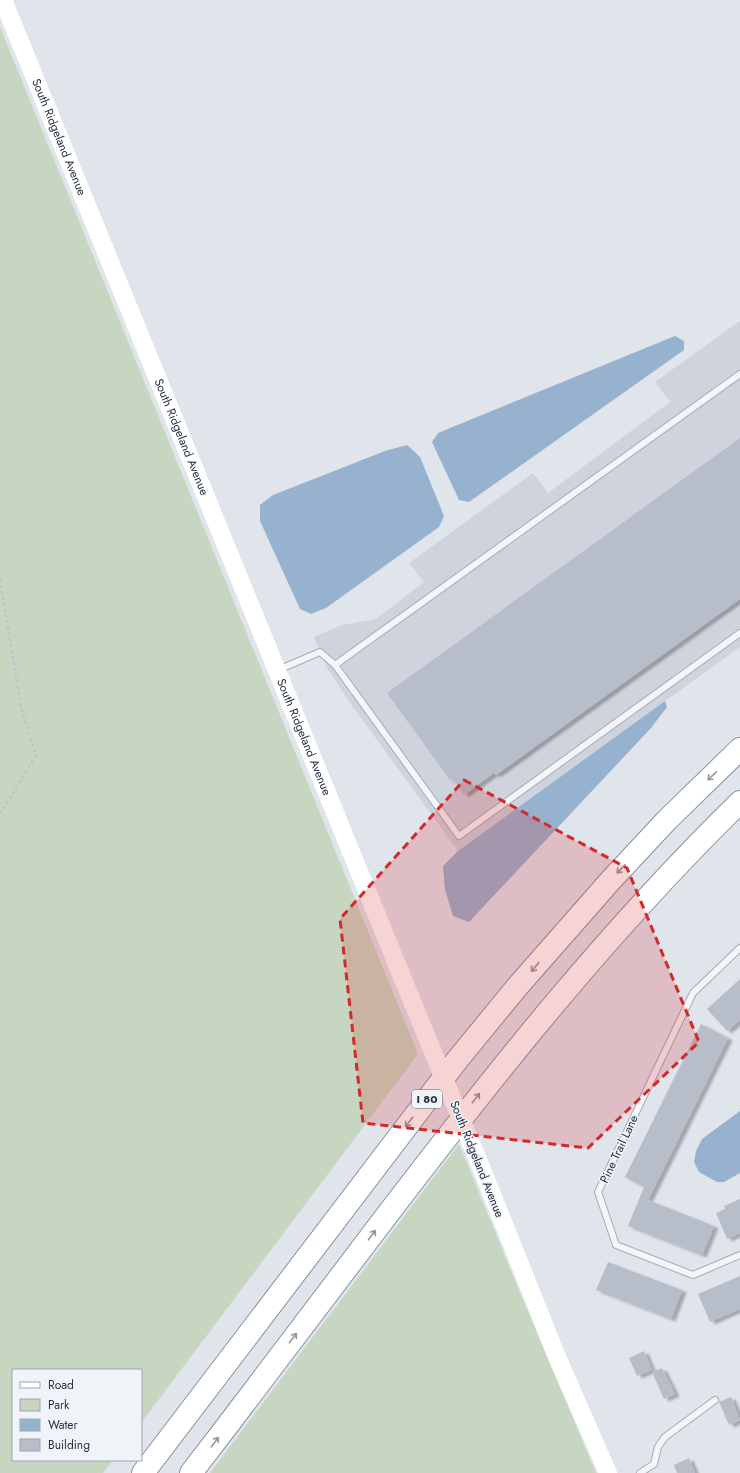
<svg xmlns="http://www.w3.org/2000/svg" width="740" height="1473" font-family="Jost,sans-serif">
<defs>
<filter id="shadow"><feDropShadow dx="4.5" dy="2.5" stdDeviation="1" flood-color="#0004"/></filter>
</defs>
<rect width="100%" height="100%" fill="#e0e4eb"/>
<path fill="#ced3dd" d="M740,321V647L458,851L348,700L326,666L314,637L342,625L376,619L424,582L409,563L533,473L548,493L670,402L655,382Z"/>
<g fill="#c6d6c0">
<path d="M0,27L418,1054L141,1423V1370H13V1460H113L103,1473H0Z"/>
<path d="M459,1144L516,1283L596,1473H210Z"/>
</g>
<g fill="#97b2cf">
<path d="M675,336L684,341V350L469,502L459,500L432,442L438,433Z"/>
<path d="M407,445L420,457L444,516L439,527L326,608L311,614L300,609L260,521V505L273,495L385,451Z"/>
<path d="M665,701L667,707L651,728L469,922L453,916L445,890L443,866L458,851Z"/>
<path d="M740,1111V1173L724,1182H717L699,1172L694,1162L696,1151L702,1139Z"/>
</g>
<g fill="#b7bdc9" filter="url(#shadow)">
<path d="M740,438V599L496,775L494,773L464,795L452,778L450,780L387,693Z"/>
<path d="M740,979V1020L727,1031L707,1009Z"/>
<path d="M701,1024L728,1038L648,1200L714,1226L702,1255L628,1226L644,1187L625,1177Z"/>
<path d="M740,1199V1233L727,1239L716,1213L725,1209L724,1206Z"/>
<path d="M608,1262L682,1290L671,1319L596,1290Z"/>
<path d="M740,1276V1309L710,1322L698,1294Z"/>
<path d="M644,1351L652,1370L637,1376L629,1358Z"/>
<path d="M662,1368L675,1394L664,1399L652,1372Z"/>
<path d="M731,1397L740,1420L729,1425L719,1402Z"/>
<path d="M689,1458L695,1473H677L674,1465Z"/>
</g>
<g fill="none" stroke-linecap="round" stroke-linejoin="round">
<g stroke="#a5abb6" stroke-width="8">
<g id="lane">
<path d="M335,665L740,374"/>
<path d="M278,670L320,652L335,665L459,836L740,633"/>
<path d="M740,948L693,993L598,1192L616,1245L693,1275L740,1255"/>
<path d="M640,1473L654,1464L658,1447L665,1437L715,1400"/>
</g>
</g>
<g stroke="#8691a3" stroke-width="24">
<g id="highway">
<path d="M143,1473L458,1059L517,987L611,880L667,820L740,749"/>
<path d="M191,1473C255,1390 318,1306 381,1223C493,1076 607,932 740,802"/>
</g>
</g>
<path stroke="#bfc2ca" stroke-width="2" stroke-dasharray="3 3" stroke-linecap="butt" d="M0,579L21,707L36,755L0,814"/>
<use href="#lane" stroke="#f4f5f9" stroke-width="6"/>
<g stroke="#fff" stroke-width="18">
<path id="s1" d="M3,0L423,1028"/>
<path d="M481,1167L557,1357L608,1473"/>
</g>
<use href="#highway" stroke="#fff" stroke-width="22"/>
<path stroke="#fff" stroke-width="18" d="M423,1028L481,1167"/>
</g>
<defs><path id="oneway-shaft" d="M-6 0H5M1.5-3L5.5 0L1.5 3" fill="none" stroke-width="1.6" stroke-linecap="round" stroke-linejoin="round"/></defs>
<g stroke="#9398a2">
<use href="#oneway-shaft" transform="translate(712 776) rotate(136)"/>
<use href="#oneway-shaft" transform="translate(621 869) rotate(134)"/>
<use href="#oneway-shaft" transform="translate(535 967) rotate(131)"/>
<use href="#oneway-shaft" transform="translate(476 1098) rotate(-52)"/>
<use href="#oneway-shaft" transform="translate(409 1122) rotate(127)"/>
<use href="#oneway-shaft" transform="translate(372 1235) rotate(-53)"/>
<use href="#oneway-shaft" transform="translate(293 1338) rotate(-53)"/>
<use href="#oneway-shaft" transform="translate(215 1442) rotate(-53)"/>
</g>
<path fill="#d62828" fill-opacity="0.2" stroke="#d62828" stroke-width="3" stroke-dasharray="8 5" stroke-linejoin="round" d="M464,780L627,868L699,1042L588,1148L363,1123L340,919Z"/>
<g text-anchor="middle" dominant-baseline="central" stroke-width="3" stroke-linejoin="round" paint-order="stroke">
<rect fill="#f0f3f8" stroke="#636b7a" stroke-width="1" x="412" y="1090" width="30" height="18" rx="3"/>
<g font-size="11" font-weight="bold" fill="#273144">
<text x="427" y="1099">I 80</text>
</g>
<g font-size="12" fill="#273144" stroke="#f0f3f8">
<text stroke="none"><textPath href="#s1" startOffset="148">South Ridgeland Avenue</textPath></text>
<text stroke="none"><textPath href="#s1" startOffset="472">South Ridgeland Avenue</textPath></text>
<text stroke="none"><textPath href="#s1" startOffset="796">South Ridgeland Avenue</textPath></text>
<text transform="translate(619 1149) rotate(-65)">Pine Trail Lane</text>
<text transform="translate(477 1159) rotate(68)">South Ridgeland Avenue</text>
</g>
</g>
<rect x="12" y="1369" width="130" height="92" fill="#f0f3f8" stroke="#a0a5b0"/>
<rect x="20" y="1382" width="20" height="6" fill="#ffffff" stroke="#a0a5b0"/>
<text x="48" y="1389" font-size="12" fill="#273144">Road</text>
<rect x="20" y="1399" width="20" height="12" fill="#c6d6c0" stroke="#a0a5b0"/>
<text x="48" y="1409" font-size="12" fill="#273144">Park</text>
<rect x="20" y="1419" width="20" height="12" fill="#97b2cf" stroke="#a0a5b0"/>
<text x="48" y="1429" font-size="12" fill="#273144">Water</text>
<rect x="20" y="1439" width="20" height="12" fill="#b7bdc9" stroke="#a0a5b0"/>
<text x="48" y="1449" font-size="12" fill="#273144">Building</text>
</svg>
